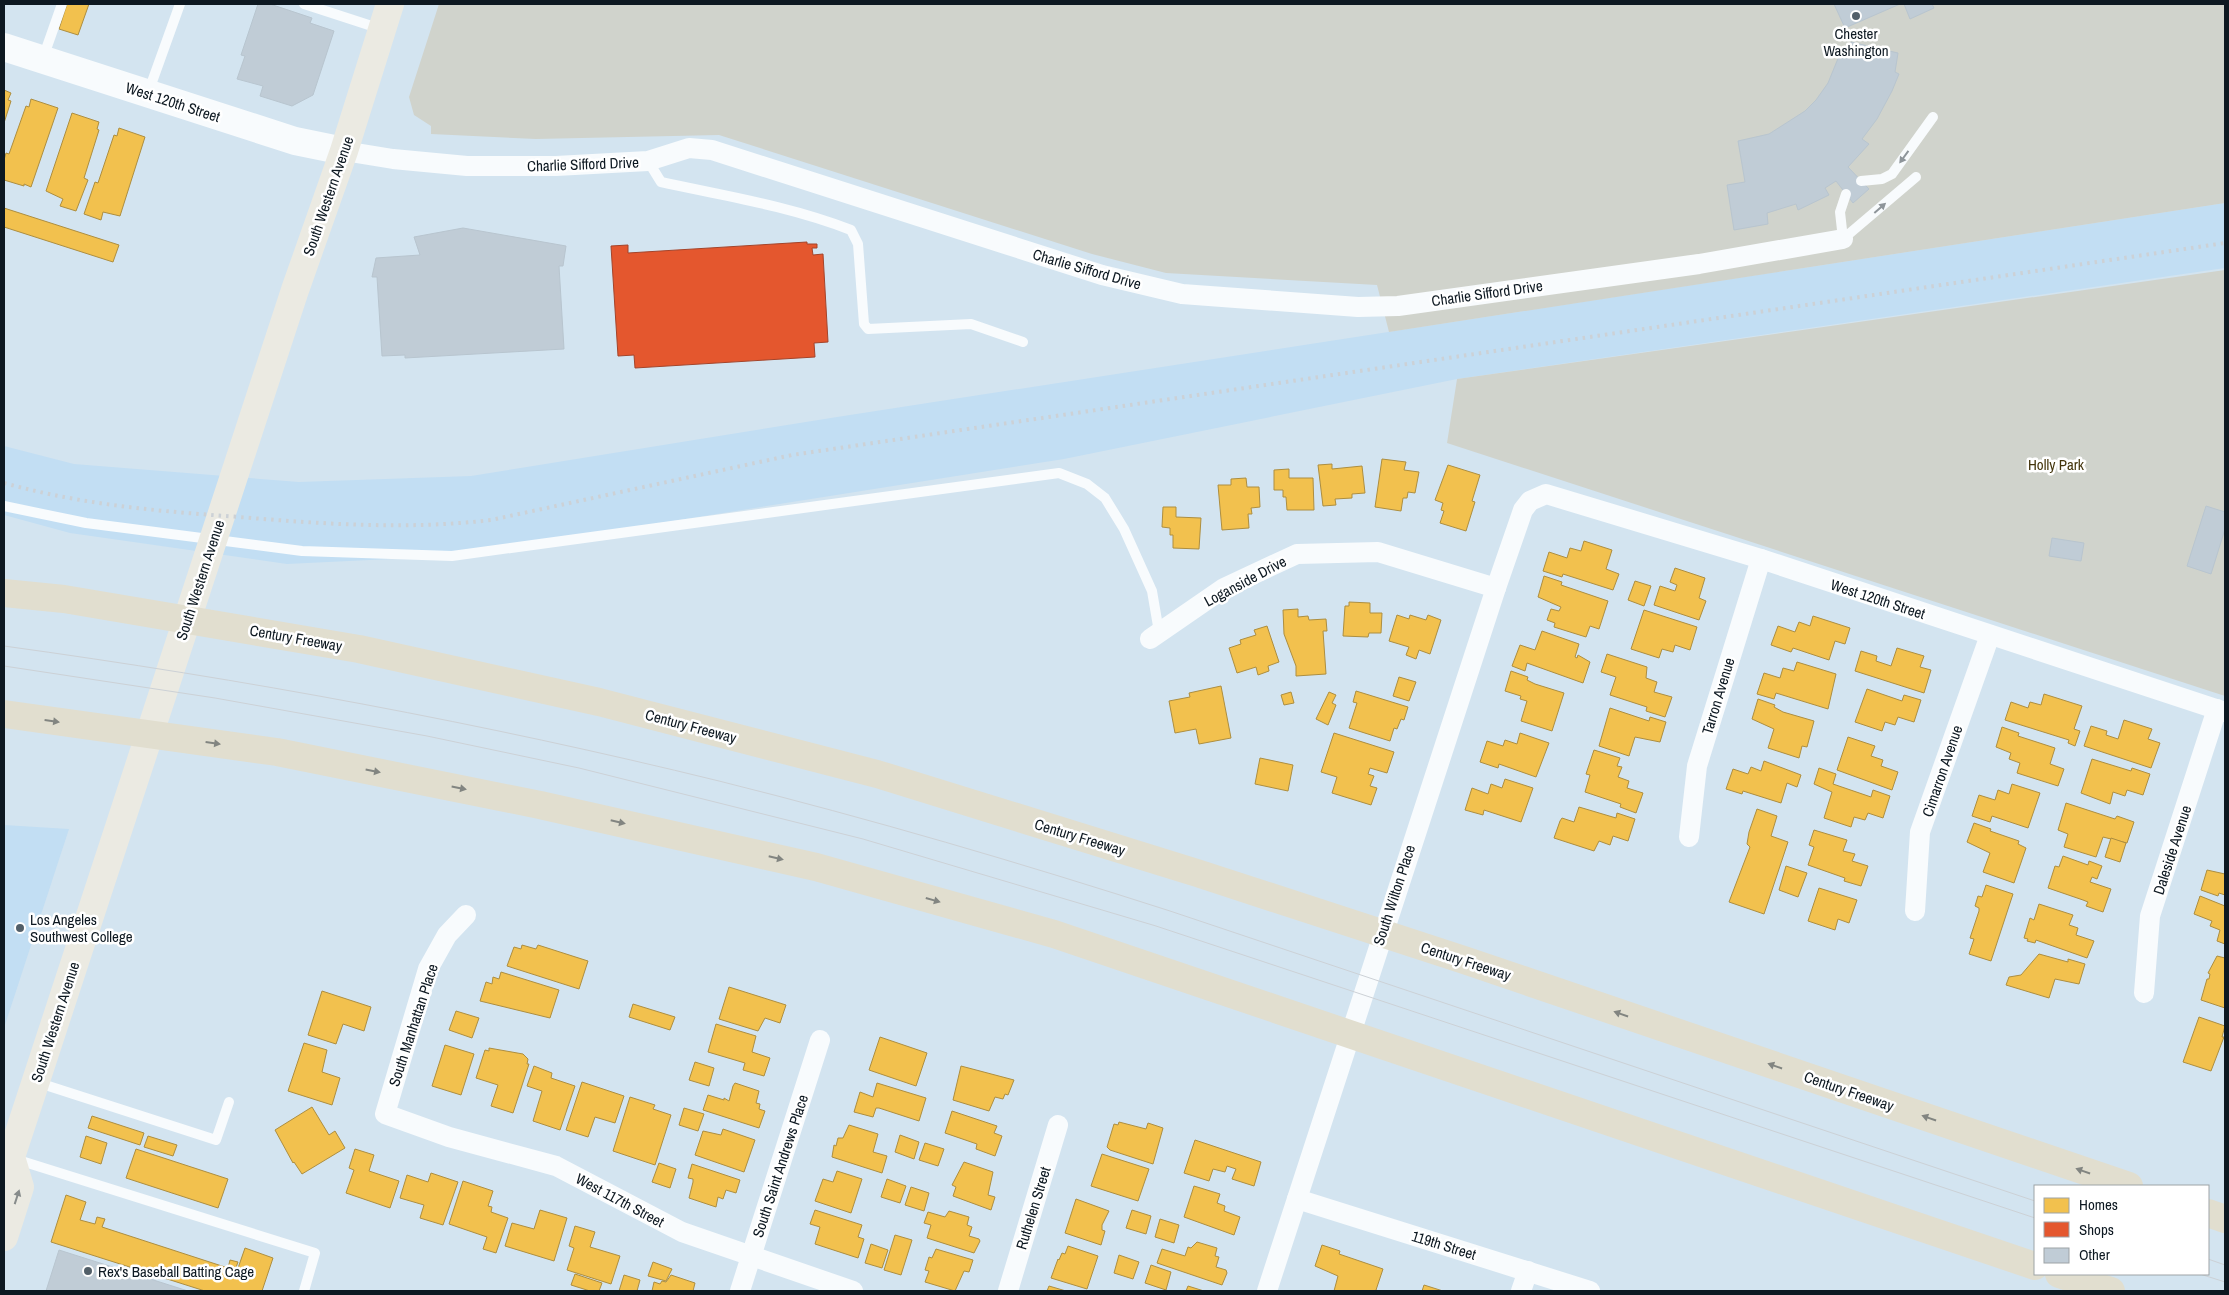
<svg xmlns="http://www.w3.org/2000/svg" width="2229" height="1295" font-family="'Archivo Narrow',sans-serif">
<rect width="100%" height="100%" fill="#d3e4f0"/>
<g fill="#c2def3">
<path d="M2225,203V268L1457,379L1064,459L452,556L287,564L70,533L4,515V446L74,464L299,482L471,476L837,417Z"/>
<path d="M4,825L69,829L4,1028Z"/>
</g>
<g fill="#d0d3cc">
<path d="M439,4H2225V203L1389,332L1377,285L1166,273L1092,254L719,135L536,139L431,134V126L414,115L409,97Z"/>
<path d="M2225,270V696L1447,443L1457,379Z"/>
</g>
<g fill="#f2c14e" stroke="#ad8e40">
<path d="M67,4H89L78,35L59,29Z"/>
<path d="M4,90L11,93L8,100L11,101L4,123Z"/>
<path d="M31,99L58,108L31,187L24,184V186L4,180V160L6,153L9,154L26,106L29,107Z"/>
<path d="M72,113L99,122L97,129L99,130L84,178L88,180L76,211L60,206L63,199L46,191Z"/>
<path d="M119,128L145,137L120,216L103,212L101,220L84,214L95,182L98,183L114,135L117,136Z"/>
<path d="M4,208L119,245L113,262L4,227Z"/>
<path d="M1382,459L1406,462L1404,470L1419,472L1415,493L1408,492L1407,498H1403L1401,511L1375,507Z"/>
<path d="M1332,464V469L1362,466L1365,493L1352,494V498L1335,499L1336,505L1323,506L1318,465Z"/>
<path d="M1448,465L1480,475L1472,501L1475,502L1466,531L1440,523L1444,511L1441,510L1443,503L1435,500Z"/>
<path d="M1289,469V478H1313L1314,510H1287L1286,497H1283V490H1274V470Z"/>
<path d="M1246,478L1247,487H1259L1260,507L1251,508L1252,514H1248L1249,528L1222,530L1218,485H1231V479Z"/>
<path d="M1163,507H1176V517L1201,518L1199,549L1173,548V535H1170V528L1162,527Z"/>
<path d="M1584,541L1612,550L1606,569L1619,574L1613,590L1563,574L1562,577L1543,571L1549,552L1567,558L1570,548L1581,551Z"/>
<path d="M1675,568L1705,578L1699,598L1706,601L1699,620L1654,605L1660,586L1675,591L1677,585L1670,582Z"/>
<path d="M1544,576L1562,582L1561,585L1608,601L1599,629L1590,626L1586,637L1554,627L1555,623L1547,620L1551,609L1559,611L1561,607L1538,597Z"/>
<path d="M1635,581L1651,586L1644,606L1628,600Z"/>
<path d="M1349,602L1370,603V613H1382L1381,633H1369L1368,637L1343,636L1345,606H1349Z"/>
<path d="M1298,609V617L1308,616L1309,620L1326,619L1327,631H1323L1326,674L1296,676V666L1284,634L1283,610Z"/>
<path d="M1644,610L1697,627L1690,650L1675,645L1673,652L1662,649L1659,658L1631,649Z"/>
<path d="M1397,615L1409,619L1410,615L1426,620L1428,615L1441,620L1430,654L1419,650L1416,659L1406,655L1409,647L1389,641Z"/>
<path d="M1813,616L1850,628L1845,644L1835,641L1829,660L1793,648L1791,652L1771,645L1778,626L1795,632L1799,622L1810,626Z"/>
<path d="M1267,626L1279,662L1268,666L1269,671L1258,675L1256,667L1237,673L1229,648L1241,644L1240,640L1256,635L1254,630Z"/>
<path d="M1542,631L1579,644L1575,657L1577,658L1578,655L1590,662L1583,683L1527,663L1525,671L1512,666L1520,645L1535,650Z"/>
<path d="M1897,648L1924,656L1920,667L1931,670L1924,693L1855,671L1861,651L1877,656L1876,661L1891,666Z"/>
<path d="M1607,654L1647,667L1646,678L1657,682L1654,692L1672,697L1665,717L1646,711L1647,707L1610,695L1616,677L1601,672Z"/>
<path d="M1797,662L1836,674L1828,709L1776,693L1774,699L1757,694L1764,673L1780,678L1783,668L1794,671Z"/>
<path d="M1511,671L1528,677L1527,680L1535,684L1564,693L1552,731L1521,721L1527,701L1520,699L1521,696L1505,691Z"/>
<path d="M1399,677L1416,682L1409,701L1393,696Z"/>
<path d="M1221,686L1231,738L1199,744L1196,729L1175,733L1169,701L1190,697L1189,693Z"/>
<path d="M1867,689L1902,701L1904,695L1921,700L1914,722L1898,717L1895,725L1885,722L1882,731L1855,722Z"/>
<path d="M1356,691L1408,707L1404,720L1401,719L1397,729L1394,728L1390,741L1349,728L1357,703L1353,702Z"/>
<path d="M1291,692L1294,703L1284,705L1281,695Z"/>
<path d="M1329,692L1336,695L1332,703L1336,705L1328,725L1316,719Z"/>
<path d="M2044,694L2082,706L2074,729L2080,731L2075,746L2068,743L2069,740L2005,720L2011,702L2028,708L2030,702L2041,705Z"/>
<path d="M1758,699L1775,705L1774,707L1783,712L1814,721L1807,747L1802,746L1799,758L1768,748L1774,729L1752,719Z"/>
<path d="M1610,708L1649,721L1650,717L1666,722L1660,742L1635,737L1629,756L1599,746Z"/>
<path d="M2124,720L2152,729L2148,739L2160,743L2151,768L2084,746L2091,726L2107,731L2106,735L2118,739Z"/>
<path d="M2002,727L2019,733L2018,736L2055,748L2050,764L2064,769L2058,786L2017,773L2020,763L2009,759L2011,753L1996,747Z"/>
<path d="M1334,733L1394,752L1387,773L1370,768L1368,774L1374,776L1370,786L1377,788L1371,805L1332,793L1337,777L1321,772Z"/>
<path d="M1520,733L1549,743L1536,777L1499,764L1498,768L1480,762L1487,741L1503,746L1505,740L1517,744Z"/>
<path d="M1848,737L1875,746L1871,756L1883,760L1881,766L1898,772L1892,790L1837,770Z"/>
<path d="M1594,750L1620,758L1617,766L1622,767L1618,777L1629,781L1627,788L1643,793L1636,813L1620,807L1621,804L1585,792L1590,775L1586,774Z"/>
<path d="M1260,758L1293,765L1288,791L1255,784Z"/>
<path d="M2092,759L2131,771L2132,768L2150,774L2143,795L2127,790L2125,796L2113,792L2110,804L2081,793Z"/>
<path d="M1764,761L1801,775L1797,787L1787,783L1781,803L1743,791L1742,794L1726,789L1733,769L1748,774L1751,767L1761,771Z"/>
<path d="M1819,768L1836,774L1833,784L1871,797L1873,790L1890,796L1883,818L1868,813L1865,820L1854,817L1851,827L1824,818L1832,792L1814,784Z"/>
<path d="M1505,779L1533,788L1521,822L1484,810L1483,815L1465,810L1472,788L1488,794L1491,784L1502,788Z"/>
<path d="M2012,784L2040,793L2028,828L1992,816L1990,822L1972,816L1979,795L1995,800L1998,790L2009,794Z"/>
<path d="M2066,803L2115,819L2117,816L2134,822L2127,843L2103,837L2096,857L2064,847L2068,834L2058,830Z"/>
<path d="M1579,807L1616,818L1617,813L1635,819L1628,841L1613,836L1610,845L1599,841L1594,851L1554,838L1560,821L1562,818L1574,822Z"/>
<path d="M1757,809L1777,816L1771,836L1788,842L1764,914L1729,902L1750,847L1747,844L1749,832Z"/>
<path d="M1974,823L1991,829L1990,831L2019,841L2018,844L2026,848L2014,883L1983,872L1990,853L1967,842Z"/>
<path d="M1814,830L1847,840L1843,851L1855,854L1852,861L1868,866L1861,886L1844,881L1845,878L1808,865L1814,847L1809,845Z"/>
<path d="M2111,838L2126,843L2120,862L2105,857Z"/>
<path d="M2063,856L2088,865L2089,861L2102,866L2097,879L2092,877L2090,882L2111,889L2103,912L2086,906L2088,902L2083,900L2048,888L2055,866L2059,867Z"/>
<path d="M1786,866L1807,873L1798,897L1779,890Z"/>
<path d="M2207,870L2225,874V895L2219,893L2218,896L2201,890Z"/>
<path d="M1986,885L2013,894L1991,961L1969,954L1974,939L1970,938L1979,911V908L1975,906L1978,896L1982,897Z"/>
<path d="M1819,888L1857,900L1849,923L1838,919L1835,930L1808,921Z"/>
<path d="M2200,896L2225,906V944L2217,941L2220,930L2210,926L2212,921L2194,914Z"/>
<path d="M2039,904L2073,915L2069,925L2078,928L2076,935L2094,941L2087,958L2036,940L2035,943L2027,941L2028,939L2024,938L2030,918L2034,920Z"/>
<path d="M522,945L536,949L538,945L588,961L579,989L507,966L514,947L521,949Z"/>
<path d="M2039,954L2068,962V959L2085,964L2079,984L2055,979L2049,998L2006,985L2009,977L2021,975Z"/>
<path d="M2217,956L2225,958V1008L2201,1000L2207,979H2209L2210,974L2208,973Z"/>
<path d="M501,972L559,990L550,1018L480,1001L486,982L492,984L493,977L499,979Z"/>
<path d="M729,987L786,1005L780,1023L765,1018L758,1031L719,1019Z"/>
<path d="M322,991L371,1007L364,1031L343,1024L336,1044L308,1035Z"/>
<path d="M633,1004L675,1017L670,1030L629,1017Z"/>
<path d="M456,1011L479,1018L472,1038L449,1030Z"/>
<path d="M2199,1017L2225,1026L2222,1037H2224L2211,1071L2183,1062Z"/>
<path d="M716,1024L756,1036L752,1052L770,1058L764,1076L743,1070L745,1063L708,1052Z"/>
<path d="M880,1037L927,1053L916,1086L869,1070Z"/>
<path d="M304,1043L327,1050L322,1072L340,1078L332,1105L288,1091Z"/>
<path d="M445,1045L474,1054L461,1095L432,1086Z"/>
<path d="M489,1048L523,1054L528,1059L527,1064H529L513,1113L491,1106L498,1085L476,1078L485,1050L489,1051Z"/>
<path d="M695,1062L714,1068L709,1086L689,1080Z"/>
<path d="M534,1066L552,1073L551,1078L575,1086L560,1130L533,1121L542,1091L527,1086Z"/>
<path d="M961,1066L1014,1080L1008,1095L1005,1094L1003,1099L995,1097L989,1111L953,1100Z"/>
<path d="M582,1082L624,1096L615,1123L595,1117L588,1137L566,1130Z"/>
<path d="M735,1083L759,1091L756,1103L760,1104L759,1109L765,1111L759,1128L703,1110L708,1095L724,1100V1098L729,1101L733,1086Z"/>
<path d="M877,1083L926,1098L919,1121L879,1108H876L873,1117L854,1112L860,1092L873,1097Z"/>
<path d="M630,1097L655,1105L653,1109L671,1115L655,1165L613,1151Z"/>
<path d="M312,1107L329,1135L335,1131L345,1148L302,1174L294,1162L293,1163L275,1130Z"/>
<path d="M684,1108L704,1114L698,1131L679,1125Z"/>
<path d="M952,1111L997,1126L994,1133L1002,1136L995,1156L976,1149L977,1144L945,1133Z"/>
<path d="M92,1116L144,1133L140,1145L88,1128Z"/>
<path d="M1119,1122L1146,1129L1148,1123L1163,1128L1153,1164L1110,1150L1107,1147L1114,1124L1118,1125Z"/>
<path d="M849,1125L878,1134L873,1152L887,1156L882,1173L832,1157L834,1145L836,1146L838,1138H843Z"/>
<path d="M723,1129L755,1140L744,1172L695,1155L703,1131L721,1135Z"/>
<path d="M900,1135L919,1142L914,1159L895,1152Z"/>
<path d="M86,1136L107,1143L101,1164L80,1157Z"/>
<path d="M148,1136L177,1145L173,1156L144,1147Z"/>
<path d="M1195,1140L1261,1162L1254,1186L1232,1179L1236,1169L1227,1166L1225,1172L1213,1169L1209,1181L1184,1173Z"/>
<path d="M925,1143L944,1149L938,1166L919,1160Z"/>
<path d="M136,1149L228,1179L218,1208L126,1178Z"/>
<path d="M355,1149L374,1155L369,1171L399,1181L390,1208L346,1193L354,1170L349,1168Z"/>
<path d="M1102,1154L1149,1169L1138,1201L1091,1186Z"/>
<path d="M964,1162L993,1172L988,1195L995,1197L991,1210L953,1196L956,1187L952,1185Z"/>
<path d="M659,1163L676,1169L670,1188L652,1182Z"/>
<path d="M692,1164L740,1180L736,1193L726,1190L723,1199L718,1197L716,1207L689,1198L693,1182V1179L688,1178Z"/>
<path d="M837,1171L862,1179L851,1213L815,1201L823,1179L833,1182Z"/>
<path d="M431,1173L458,1182L443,1225L420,1218L424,1205L400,1198L407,1175L428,1182Z"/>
<path d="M887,1179L906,1186L900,1203L881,1197Z"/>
<path d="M463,1181L493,1191L488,1206L492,1207L491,1212L508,1218L496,1253L483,1249L487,1237L449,1224Z"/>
<path d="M1194,1186L1220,1194L1217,1203L1225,1206L1224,1211L1240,1217L1234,1235L1184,1217Z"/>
<path d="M911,1187L929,1193L924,1211L905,1205Z"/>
<path d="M66,1195L86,1202L80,1220L95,1224L97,1217L105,1219L102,1227L228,1268L230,1260L238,1262L235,1270L237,1271L245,1248L273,1258L262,1291H205L51,1242Z"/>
<path d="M1076,1199L1109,1211L1102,1225V1230L1105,1231L1101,1245L1065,1233Z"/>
<path d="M540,1210L567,1218L554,1261L505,1246L512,1223L534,1229Z"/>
<path d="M815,1210L862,1225L858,1237L864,1239L858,1258L815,1244L820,1227L810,1224Z"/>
<path d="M1132,1210L1151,1216L1146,1234L1126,1228Z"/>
<path d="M949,1211L969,1217L967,1225L972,1227L969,1236L979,1239L980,1241L974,1253L927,1238L931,1225L924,1223L928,1212L945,1217Z"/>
<path d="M1160,1219L1179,1225L1174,1243L1155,1237Z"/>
<path d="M575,1226L595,1232L590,1247L620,1256L611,1284L567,1270L574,1248L569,1246Z"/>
<path d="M895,1235L912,1240L901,1275L884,1270Z"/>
<path d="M1197,1242L1217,1248L1215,1256L1219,1257L1216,1267L1226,1270L1227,1273L1222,1285L1157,1263L1162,1249L1185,1256L1188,1247L1191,1248Z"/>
<path d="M871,1244L888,1250L882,1268L865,1263Z"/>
<path d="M1322,1245L1340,1251L1339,1254L1383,1269L1376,1290L1378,1291H1334L1338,1276L1315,1266Z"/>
<path d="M1068,1246L1098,1256L1087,1289L1051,1278L1058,1259L1059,1260L1062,1253L1065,1254Z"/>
<path d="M936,1249L973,1260L969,1272L964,1271L955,1291L925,1282L929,1271L925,1270L929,1257L932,1258Z"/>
<path d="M1119,1255L1139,1262L1133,1279L1114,1273Z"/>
<path d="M653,1262L672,1269L666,1281L648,1276Z"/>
<path d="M1151,1265L1171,1272L1166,1290L1145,1283Z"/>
<path d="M575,1274L602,1283L599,1291H590L571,1285Z"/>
<path d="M624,1275L640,1280L637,1291H619Z"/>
<path d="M671,1275L695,1283L693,1291H652L654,1282L660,1284L662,1281L666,1282Z"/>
<path d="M1424,1285L1443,1291H1422Z"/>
<path d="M1049,1286L1066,1291H1047Z"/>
<path d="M1188,1286L1204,1291H1186Z"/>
</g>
<path fill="#e4572e" stroke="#a4442a" d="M807,242V244H817V248H812L813,255L823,254L828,342L814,343L815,357L635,368L634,355L618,356L611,246L628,245V253Z"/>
<g fill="#c0ccd6" stroke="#b8c5cf">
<path d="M258,4H270L312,18L310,23L334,31L313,95L292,106L260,96L263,86L237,79L245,56L241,55Z"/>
<path d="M1834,4H1900L1845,28Z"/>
<path d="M1904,4H1932L1934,8L1910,19Z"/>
<path d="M1851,42L1898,53L1895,72L1899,74L1892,91L1877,119L1862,139L1869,144L1848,167L1869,189L1853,203L1836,181L1825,188L1829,195L1798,210L1796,204L1767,213L1768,224L1734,230L1727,185L1745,182L1738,141L1769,134L1805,111L1816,100L1828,83L1839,56L1847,58Z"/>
<path d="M463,228L566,246L563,266H559L564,349L405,358V355L382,356L377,277H372L376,258L420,255L414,237Z"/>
<path d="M2206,506L2225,512V529L2211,574L2187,566Z"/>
<path d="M2052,538L2084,543L2081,561L2049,556Z"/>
<path d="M59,1250L188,1291H46Z"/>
</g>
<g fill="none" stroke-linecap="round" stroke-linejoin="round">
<g stroke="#f8fbfd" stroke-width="10">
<path d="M304,4L381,29"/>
<path d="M43,58L62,4"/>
<path d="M148,93L180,4"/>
<path d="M648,161L661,182C725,196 789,206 851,230L858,244L864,324L868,329L971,324L1023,342"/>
<path d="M1861,181L1882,179L1892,174L1933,117"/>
<path d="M1843,239L1916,177"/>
<path d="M1843,239L1840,212L1846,194"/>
<path d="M4,506L86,523L302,551L452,556L1059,473L1087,484L1105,498L1124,529L1152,591L1159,632"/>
<path d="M36,1082L216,1140L229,1102"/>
<path d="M15,1159L315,1253L304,1291"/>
</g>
<g stroke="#f8fbfd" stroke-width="20">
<path d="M344,151L393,159L467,166H556L648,161L689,148L712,150L1102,275L1182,294L1358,307L1398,306L1699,264L1843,239"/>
<path d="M1150,639L1224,588L1297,554L1378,552L1496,588"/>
<path d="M1689,837L1697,766L1761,559"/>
<path d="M1915,911L1920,832L1990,635"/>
<path d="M466,915L447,935L428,969L385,1114L449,1137L556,1166L682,1232L853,1291"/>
<path d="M2144,993L2150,916L2217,709"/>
<path d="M1297,1199L1590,1291"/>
<path d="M740,1291L820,1040"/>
<path d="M1008,1291L1058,1125"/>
<path d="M1267,1291L1496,588L1523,510L1530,501L1546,494L1761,559L2225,712"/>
<path d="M1521,1291L1528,1271"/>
</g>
<path stroke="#f8fbfd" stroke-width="28" d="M4,47L295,141L344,151"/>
<g stroke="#ebeae2" stroke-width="28">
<path d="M4,1163L11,1157L295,290L344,151L390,4"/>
<path d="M4,1237L20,1187L11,1157"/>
</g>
<g stroke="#e1decf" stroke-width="28">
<path d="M4,593L64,599L359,649L599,702L877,774L1197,873L1464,960L2129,1186"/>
<path d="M4,714L277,752L540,805L816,867L1054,934L2035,1266"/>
<path d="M2208,1213L2225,1219"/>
<path d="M2059,1274L2111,1291"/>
</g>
<g stroke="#ccd1d6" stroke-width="1">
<path d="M4,646C244,679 483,723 719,781C871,819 1021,863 1170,911L2035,1201"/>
<path d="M4,666L215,698L427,736L579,768L863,839L1156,926L2035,1218"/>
<path d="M2208,1259L2225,1265"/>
<path d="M2200,1274L2225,1282"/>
</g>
<path stroke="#ccd1d6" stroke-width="4" stroke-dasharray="2.5 5" stroke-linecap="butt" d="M4,483C84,505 156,511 239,517C324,524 407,530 491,520L792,455L2225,243"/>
</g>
<defs><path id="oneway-solid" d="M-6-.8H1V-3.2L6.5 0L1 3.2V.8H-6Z" transform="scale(1.25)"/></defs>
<g fill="#8e959a">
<use href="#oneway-solid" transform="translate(1904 157) rotate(126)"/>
<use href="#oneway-solid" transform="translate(1880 208) rotate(-41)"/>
</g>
<g fill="#828581">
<use href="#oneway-solid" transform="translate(52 721) rotate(8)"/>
<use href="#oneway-solid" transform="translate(213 743) rotate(8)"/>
<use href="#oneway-solid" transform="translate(373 771) rotate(11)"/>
<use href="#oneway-solid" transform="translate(459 788) rotate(11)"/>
<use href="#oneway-solid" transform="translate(618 822) rotate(13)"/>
<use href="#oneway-solid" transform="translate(776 858) rotate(13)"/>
<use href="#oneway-solid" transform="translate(933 900) rotate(16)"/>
<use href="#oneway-solid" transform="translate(1621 1014) rotate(-161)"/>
<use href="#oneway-solid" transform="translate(1775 1066) rotate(-161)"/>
<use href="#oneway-solid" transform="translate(1929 1118) rotate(-161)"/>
<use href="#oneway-solid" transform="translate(2083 1171) rotate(-161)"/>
</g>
<use fill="#878c8b" href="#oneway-solid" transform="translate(17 1197) rotate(-72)"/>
<g fill="#525f69" stroke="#fff" stroke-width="2">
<circle cx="1856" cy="16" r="5"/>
<circle cx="20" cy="928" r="5"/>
<circle cx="88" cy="1271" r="5"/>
</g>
<g text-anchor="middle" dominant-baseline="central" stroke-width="5" stroke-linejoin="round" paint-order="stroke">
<g font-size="15" fill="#0d1821" stroke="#fff" text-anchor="start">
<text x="1856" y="33" text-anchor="middle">Chester<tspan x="1856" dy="17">Washington</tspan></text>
<text x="30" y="919">Los Angeles<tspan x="30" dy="17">Southwest College</tspan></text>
<text x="98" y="1271">Rex's Baseball Batting Cage</text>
</g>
<g font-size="15" fill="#0d1821" stroke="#fff">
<text transform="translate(173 102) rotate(18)">West 120th Street</text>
<text transform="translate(583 164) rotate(-2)">Charlie Sifford Drive</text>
<text transform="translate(328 196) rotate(-71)">South Western Avenue</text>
<text transform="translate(1087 269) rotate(16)">Charlie Sifford Drive</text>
<text transform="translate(1487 293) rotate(-8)">Charlie Sifford Drive</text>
<text transform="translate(200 580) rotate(-72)">South Western Avenue</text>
<text transform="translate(1245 581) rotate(-28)">Loganside Drive</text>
<text transform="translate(1878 599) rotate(18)">West 120th Street</text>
<text transform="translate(296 638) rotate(10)">Century Freeway</text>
<text transform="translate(1718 696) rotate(-73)">Tarron Avenue</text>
<text transform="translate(691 726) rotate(15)">Century Freeway</text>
<text transform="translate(1942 771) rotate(-71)">Cimarron Avenue</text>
<text transform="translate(1080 837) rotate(17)">Century Freeway</text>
<text transform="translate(2172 850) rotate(-72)">Daleside Avenue</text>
<text transform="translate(1394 895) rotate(-72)">South Wilton Place</text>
<text transform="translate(1466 961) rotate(18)">Century Freeway</text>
<text transform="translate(55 1022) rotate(-72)">South Western Avenue</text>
<text transform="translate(413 1025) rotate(-72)">South Manhattan Place</text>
<text transform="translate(1849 1091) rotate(19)">Century Freeway</text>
<text transform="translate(780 1166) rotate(-72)">South Saint Andrews Place</text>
<text transform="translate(620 1200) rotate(28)">West 117th Street</text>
<text transform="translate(1033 1208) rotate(-73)">Ruthelen Street</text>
<text transform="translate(1444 1245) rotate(17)">119th Street</text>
</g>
<g font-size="15" fill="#43340b" stroke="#fff">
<text x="2056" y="464">Holly Park</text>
</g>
</g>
<rect width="2229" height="1295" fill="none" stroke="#0d1821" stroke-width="10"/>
<rect x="2034" y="1185" width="175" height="90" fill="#ffffff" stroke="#9ea3a6"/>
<rect x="2044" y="1198" width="25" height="15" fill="#f2c14e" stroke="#9ea3a6"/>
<text x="2079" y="1210" font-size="15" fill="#0d1821">Homes</text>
<rect x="2044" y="1222" width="25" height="15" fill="#e4572e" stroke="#9ea3a6"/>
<text x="2079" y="1235" font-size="15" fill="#0d1821">Shops</text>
<rect x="2044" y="1248" width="25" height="15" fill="#c0ccd6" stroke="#9ea3a6"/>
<text x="2079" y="1260" font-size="15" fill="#0d1821">Other</text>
</svg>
